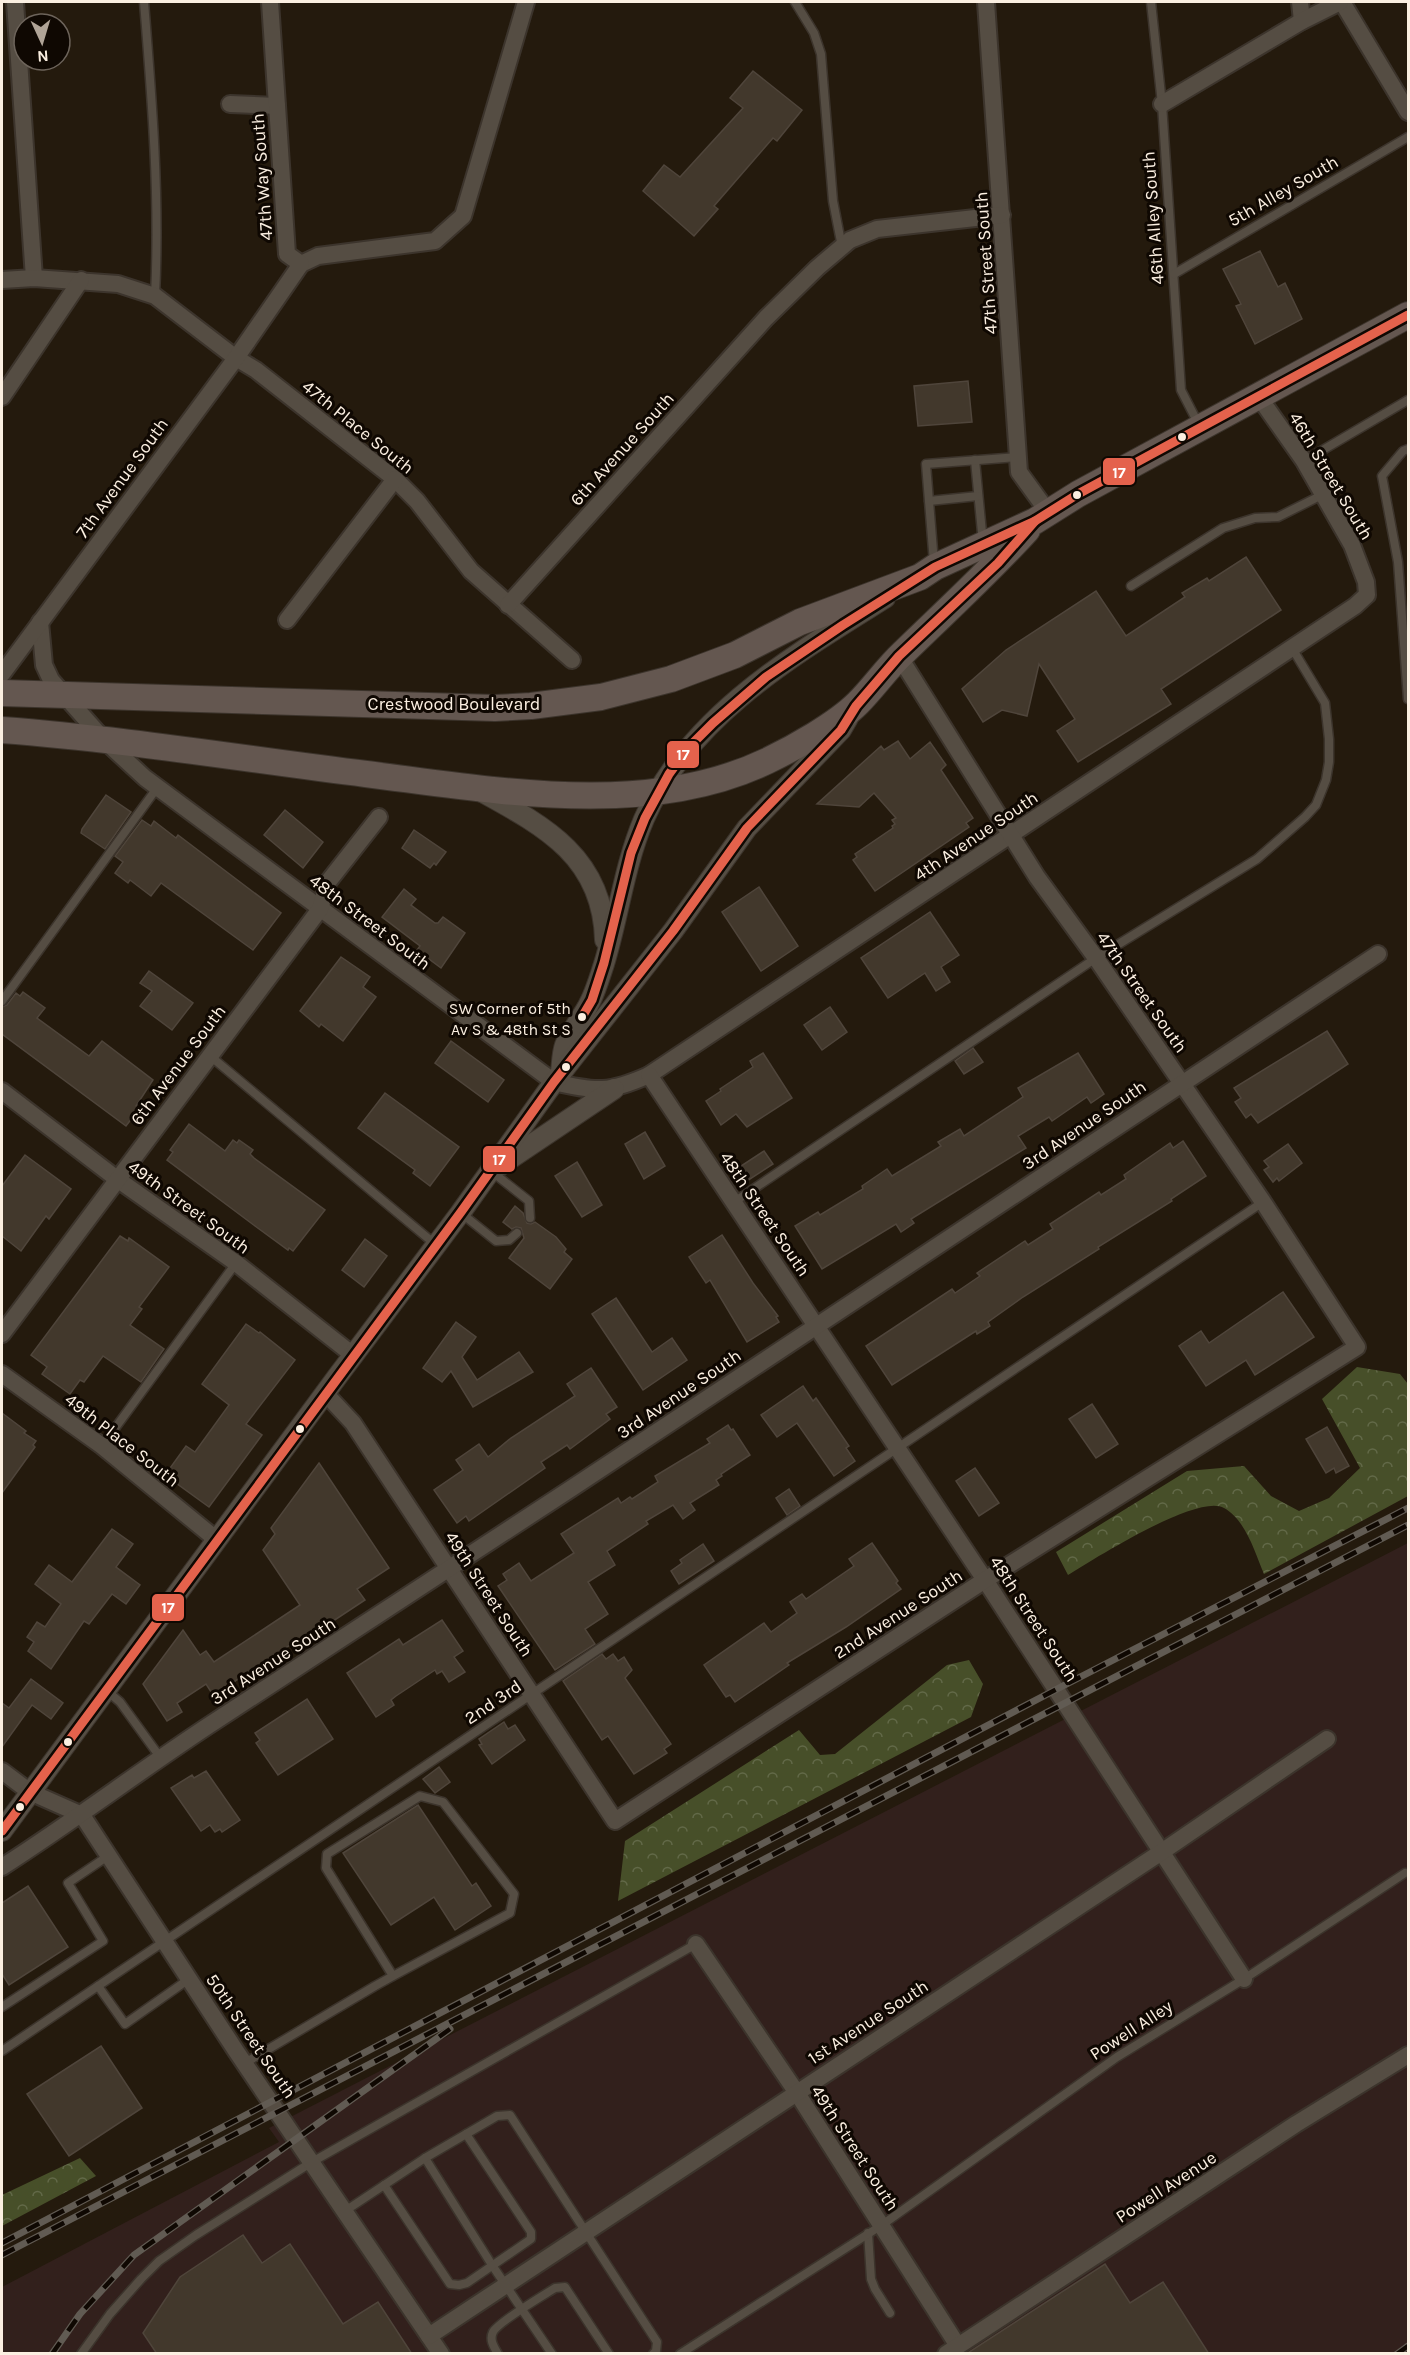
<svg xmlns="http://www.w3.org/2000/svg" width="1410" height="2355" font-family="Karla,sans-serif">
<defs>
<pattern id="forest-crowns" width="20" height="18" patternUnits="userSpaceOnUse" patternTransform="scale(1.5)"><rect width="20" height="18" fill="#474f29"/><path d="M2 6a3 3 0 1 1 6 0M12 15a3 3 0 1 1 6 0" fill="none" stroke="#626948"/></pattern>
</defs>
<rect width="100%" height="100%" fill="#241a0d"/>
<path fill="#32201c" d="M1408,1543V2353L2,2354V2287L279,2142L269,2128Z"/>
<g fill="url(#forest-crowns)">
<path d="M1357,1367L1400,1374L1408,1384V1496L1264,1574C1255,1553 1246,1520 1224,1508C1198,1493 1094,1559 1068,1575L1056,1552L1187,1471L1244,1466L1271,1496L1299,1511L1329,1498L1360,1468L1322,1399Z"/>
<path d="M969,1660L983,1684L971,1717L618,1901L625,1841L799,1730L820,1755L835,1754L947,1665Z"/>
<path d="M80,2158L96,2176L2,2226V2195Z"/>
</g>
<g fill="#42382c" stroke="#4f453b" stroke-width="1.5">
<path d="M753,71L802,110L777,141L773,138L714,206L718,209L694,236L643,191L664,165L680,177L743,108L730,98Z"/>
<path d="M1260,251L1278,287L1285,283L1302,319L1255,344L1236,306L1241,304L1223,269Z"/>
<path d="M968,381L972,422L918,426L914,386Z"/>
<path d="M1246,557L1281,610L1161,689L1171,704L1078,762L1057,731L1075,719L1039,664L1027,716L1002,710L983,722L962,689L1006,650L1096,591L1126,636L1185,597L1182,593L1207,578L1209,581Z"/>
<path d="M898,741L910,759L930,742L946,765L941,770L973,818L966,823L969,827L875,891L853,860L857,857L855,854L893,828L892,826L895,824L892,820L896,818L874,793L859,807L817,804L881,746L884,750Z"/>
<path d="M106,795L131,812L105,849L81,833L82,829Z"/>
<path d="M285,810L323,842L303,868L264,835Z"/>
<path d="M142,820L151,826L154,821L176,838L178,835L281,913L253,950L161,883L151,896L130,880L128,883L115,873L123,862L115,856Z"/>
<path d="M414,830L446,852L436,865L434,863L430,868L402,848Z"/>
<path d="M759,887L798,946L761,971L722,912Z"/>
<path d="M404,889L416,899L411,905L435,923H438L443,917L465,933L441,968L417,950L420,946L382,917Z"/>
<path d="M930,912L959,955L941,967L950,982L936,991L925,973L888,998L861,958Z"/>
<path d="M341,957L370,977L363,987L376,997L343,1041L321,1024L319,1027L300,1011Z"/>
<path d="M149,971L193,1003L172,1030L140,1006L152,991L140,983Z"/>
<path d="M23,992L45,1008L37,1018L89,1056L102,1041L153,1080L136,1106L139,1109L126,1126L2,1034V1007L7,1005L16,993L20,996Z"/>
<path d="M830,1007L847,1032L822,1050L804,1025Z"/>
<path d="M1327,1031L1348,1064L1258,1123L1251,1114L1246,1118L1235,1102L1241,1098L1234,1088Z"/>
<path d="M451,1041L504,1080L488,1102L435,1063Z"/>
<path d="M973,1048L983,1062L964,1074L955,1061Z"/>
<path d="M763,1053L792,1098L747,1127L736,1114L721,1125L706,1101L721,1091L720,1089L753,1067L750,1061Z"/>
<path d="M1078,1053L1104,1094L1091,1103L1087,1097L1052,1121L1049,1117L1018,1136L1026,1148L911,1219L914,1223L901,1232L896,1224L822,1269L795,1226L818,1212L820,1215L863,1189L862,1186L887,1169L892,1176L941,1146L938,1142L960,1129L964,1136L1023,1097L1018,1088Z"/>
<path d="M385,1093L459,1147L430,1186L413,1173L415,1170L358,1128Z"/>
<path d="M189,1124L225,1151L233,1140L237,1143L239,1140L253,1150L250,1154L254,1158L325,1210L293,1251L289,1248L288,1250L255,1226L167,1160L173,1152L170,1150Z"/>
<path d="M645,1132L665,1166L644,1179L625,1144Z"/>
<path d="M1183,1141L1206,1176L1171,1199L1172,1201L1098,1247L1099,1249L1023,1297L988,1322L990,1326L977,1334L976,1331L892,1385L866,1346L952,1289L955,1293L980,1276L977,1273L1025,1241L1028,1245L1053,1229L1050,1224L1099,1192L1101,1195L1126,1179L1124,1175L1170,1143L1173,1148Z"/>
<path d="M1288,1144L1302,1163L1279,1181L1277,1178L1273,1182L1264,1170L1269,1167L1264,1161Z"/>
<path d="M764,1151L773,1164L747,1181L738,1168Z"/>
<path d="M25,1155L71,1189L49,1219L46,1216L21,1251L2,1236V1186Z"/>
<path d="M577,1162L602,1205L582,1217L555,1176Z"/>
<path d="M515,1206L523,1213L527,1223L531,1224L535,1222L556,1237L566,1249L564,1252L572,1259L550,1289L509,1258L524,1238L521,1228L516,1227L512,1229L503,1222Z"/>
<path d="M722,1235L753,1283L778,1316L776,1317L779,1322L747,1342L710,1280L706,1283L689,1257Z"/>
<path d="M120,1236L128,1241L129,1238L169,1267L139,1307L142,1309L130,1325L164,1349L141,1382L103,1356L84,1382L80,1380L70,1394L42,1374L47,1367L31,1355Z"/>
<path d="M365,1239L387,1256L364,1287L342,1270Z"/>
<path d="M1283,1292L1314,1337L1255,1375L1246,1360L1206,1386L1179,1346L1201,1331L1209,1343Z"/>
<path d="M616,1298L652,1352L672,1338L687,1360L643,1390L592,1314Z"/>
<path d="M456,1322L476,1337L462,1357L477,1380L519,1352L533,1372L473,1407L451,1371L442,1382L423,1368Z"/>
<path d="M246,1324L259,1333L260,1332L295,1360L246,1424L262,1435L209,1507L165,1475L186,1446L195,1452L229,1405L202,1384Z"/>
<path d="M591,1368L617,1407L606,1414L610,1419L570,1449L567,1445L541,1462L545,1468L469,1521L466,1516L457,1523L434,1490L463,1470L456,1460L479,1444L488,1457L511,1438L575,1396L567,1384Z"/>
<path d="M803,1386L813,1401L816,1398L849,1446L846,1448L855,1461L834,1476L797,1423L777,1437L761,1415Z"/>
<path d="M1092,1404L1118,1444L1096,1458L1069,1419Z"/>
<path d="M2,1413L26,1431L24,1433L36,1441L33,1445L35,1447L2,1493Z"/>
<path d="M728,1425L731,1430L733,1429L750,1455L721,1474L722,1476L716,1480L719,1485L690,1503L695,1510L683,1519L673,1505L646,1521L648,1524L607,1551L615,1565L588,1582L608,1614L585,1629L595,1644L555,1670L498,1586L507,1580L503,1574L519,1563L531,1581L574,1553L561,1534L618,1498L621,1503L630,1497L632,1499L658,1482L655,1476L710,1443L707,1439Z"/>
<path d="M1327,1427L1349,1466L1336,1473L1334,1468L1326,1473L1306,1439Z"/>
<path d="M319,1463L389,1568L357,1589L365,1600L318,1631L311,1634L310,1632L229,1685L231,1688L215,1698L206,1684L177,1703L182,1712L167,1721L143,1684L183,1630L200,1655L206,1651L214,1662L300,1605L263,1550L275,1534L271,1528Z"/>
<path d="M975,1468L999,1503L979,1516L956,1481Z"/>
<path d="M789,1489L800,1506L787,1515L776,1498Z"/>
<path d="M112,1529L133,1544L116,1567L140,1585L126,1604L112,1594L89,1624L84,1621L51,1669L28,1651L34,1642L27,1637L37,1622L45,1627L61,1604L35,1584L49,1565L72,1582Z"/>
<path d="M872,1543L898,1581L896,1583L901,1589L846,1627L787,1663L789,1665L735,1702L730,1695L726,1697L704,1665L764,1623L771,1632L797,1613L790,1602L802,1594L806,1599L854,1566L849,1559Z"/>
<path d="M703,1544L714,1561L679,1584L671,1571L682,1563L680,1560Z"/>
<path d="M442,1620L463,1651L454,1657L465,1672L449,1682L442,1671L437,1674L435,1670L396,1696L391,1700L394,1705L376,1717L347,1673L399,1639L403,1645Z"/>
<path d="M602,1654L606,1659L613,1654L618,1661L624,1657L632,1670L625,1678L671,1744L664,1749L667,1753L634,1774L608,1736L602,1740L563,1681Z"/>
<path d="M31,1679L63,1703L51,1719L32,1705L2,1747V1703L9,1708Z"/>
<path d="M307,1699L333,1739L278,1775L256,1743L260,1740L255,1733Z"/>
<path d="M504,1722L508,1729L515,1725L525,1740L492,1764L479,1745L482,1744L479,1739Z"/>
<path d="M439,1767L450,1782L435,1793L423,1779Z"/>
<path d="M206,1771L240,1820L222,1832L220,1829L215,1832L210,1825L201,1831L171,1788L192,1775L194,1778Z"/>
<path d="M418,1805L472,1886L476,1883L491,1906L455,1930L434,1897L391,1925L343,1853Z"/>
<path d="M28,1886L68,1947L9,1985L2,1974V1903Z"/>
<path d="M101,2046L142,2108L69,2156L27,2094Z"/>
<path d="M243,2235L262,2263L290,2244L343,2324L378,2302L412,2354H157L143,2333L180,2277Z"/>
<path d="M1105,2264L1130,2303L1163,2282L1209,2354H966Z"/>
</g>
<g fill="none" stroke-linecap="round" stroke-linejoin="round">
<g stroke="#3c342c" stroke-width="11">
<g id="service">
<path d="M144,2C152,99 160,198 155,296"/>
<path d="M795,2L814,33L821,54L833,201L842,247"/>
<path d="M1151,2L1162,104L1181,390L1199,425"/>
<path d="M1174,274L1408,137"/>
<path d="M1408,449L1403,451L1382,476L1398,562L1408,699"/>
<path d="M975,460L983,543"/>
<path d="M1304,461L1408,400"/>
<path d="M929,501L978,496"/>
<path d="M934,563L926,464L1018,457"/>
<path d="M1131,586L1223,528L1255,518L1278,517L1322,495"/>
<path d="M2,1001L157,788"/>
<path d="M209,1055L436,1245"/>
<path d="M491,1171L529,1201L530,1218"/>
<path d="M734,1202L1096,958L1257,859L1305,817L1316,805L1326,780L1329,762V739L1325,703L1292,648"/>
<path d="M461,1213L496,1241L509,1240L517,1233"/>
<path d="M102,1446L236,1263"/>
<path d="M106,1690L120,1702L160,1757"/>
<path d="M98,1986L1263,1202"/>
<path d="M2,2007L103,1941L68,1883L108,1856"/>
<path d="M2,2051L98,1986L125,2024L189,1979"/>
<path d="M245,2063L375,1986L393,1976L510,1913L514,1894L443,1802L420,1796L327,1854L326,1868L393,1976"/>
<path d="M425,2158L492,2265L552,2354"/>
<path d="M384,2185L450,2284L459,2285L467,2283L531,2239V2232L466,2134"/>
<path d="M345,2211L425,2158L497,2116L510,2115L657,2342L656,2351L653,2354"/>
<path d="M868,2233L871,2279L875,2289L890,2313"/>
<path d="M81,2354L110,2314L141,2279L159,2261L196,2235L312,2162L696,1944"/>
<path d="M498,2354C494,2347 489,2340 493,2332C498,2322 544,2295 555,2288L565,2287L609,2354"/>
<path d="M680,2354L882,2225L1117,2057L1244,1979L1405,1873"/>
</g>
</g>
<g stroke="#3c342c" stroke-width="20">
<g id="minor">
<path d="M15,2L34,278"/>
<path d="M986,2L1019,472L1048,512"/>
<path d="M1300,2L1302,21"/>
<path d="M1342,2L1408,112"/>
<path d="M230,104L277,106"/>
<path d="M1162,104L1302,21L1340,2"/>
<path d="M301,264L318,256L435,241L463,216L526,2"/>
<path d="M2,280L34,278L118,284L155,296L236,358L256,370L395,479L417,501L471,571L572,660"/>
<path d="M2,397L81,280"/>
<path d="M508,605L766,318L817,268L850,240L877,229L1002,215"/>
<path d="M287,620L395,479"/>
<path d="M40,622L44,665L51,680L105,741L145,778L554,1082C596,1092 609,1093 649,1075L1355,606L1367,595L1366,582L1352,545L1304,461L1259,397"/>
<path d="M2,674L236,358L301,264L287,254L270,2"/>
<path d="M649,1075L985,1580L1244,1979"/>
<path d="M2,1091L117,1179L236,1263L353,1355"/>
<path d="M2,1334L320,909L328,882L379,817"/>
<path d="M2,1374L102,1446L217,1540"/>
<path d="M325,1393L353,1423L615,1821L985,1580L1357,1347L1263,1202L1096,958L1037,877L899,656"/>
<path d="M2,1771L30,1792L82,1815L236,2051L441,2354"/>
<path d="M2,1867C74,1821 142,1769 214,1722C604,1469 991,1211 1378,954"/>
<path d="M696,1944L797,2093L958,2346"/>
<path d="M429,2336L1163,1851L1327,1739"/>
<path d="M946,2354L1296,2124L1408,2055"/>
</g>
</g>
<g stroke="#3c342c" stroke-width="22">
<g id="tertiary">
<path d="M482,792C546,827 603,858 605,940"/>
<path d="M561,1072C562,1064 562,1053 565,1045C571,1030 583,1017 590,1002C596,990 600,976 604,964C619,915 624,866 644,819C689,716 794,655 885,598"/>
<path d="M501,1165L614,1089"/>
<path d="M2,1831L337,1377L461,1212L554,1082L673,931L747,828L841,730L848,718"/>
</g>
</g>
<g stroke="#3c342c" stroke-width="28">
<g id="primary">
<path d="M2,693L495,708L531,706L601,697L671,679L735,655L800,622L920,577L935,567L1035,521L1078,494L1408,315"/>
<path d="M2,730C123,739 245,759 366,774C494,790 646,819 767,761C794,748 837,724 858,703C874,687 886,669 903,653C945,612 988,573 1027,530"/>
</g>
</g>
<use href="#service" stroke="#554d43" stroke-width="8"/>
<use href="#minor" stroke="#554d43" stroke-width="16"/>
<use href="#tertiary" stroke="#554d43" stroke-width="20"/>
<use href="#primary" stroke="#645750" stroke-width="26"/>
<g stroke="#615b53" stroke-width="7">
<g id="rail">
<path d="M2,2243L1057,1689L1408,1508"/>
<path d="M2,2255L1408,1525"/>
<path d="M52,2354L80,2314L134,2255L450,2029"/>
<path d="M1397,2354L1408,2346"/>
</g>
</g>
<use href="#rail" stroke="#0f0802" stroke-width="4.5" stroke-dasharray="14" stroke-linecap="butt"/>
<g stroke="#0f0802" stroke-width="14">
<g id="bus-1">
<path d="M582,1017L592,1000L604,963L631,853L645,818L669,774L688,748L713,723L766,677L843,625L935,567L1035,521L1078,494L1408,315"/>
<path d="M2,1831L461,1212L554,1082L673,931L747,828L841,730L856,706L899,656L998,563L1035,521"/>
</g>
</g>
<use href="#bus-1" stroke="#e4624c" stroke-width="9"/>
</g>
<g fill="#fbefe1" stroke="#0f0802" stroke-width="2">
<circle cx="1182" cy="437" r="5"/>
<circle cx="1077" cy="495" r="5"/>
<circle cx="582" cy="1017" r="5"/>
<circle cx="566" cy="1067" r="5"/>
<circle cx="300" cy="1429" r="5"/>
<circle cx="68" cy="1742" r="5"/>
<circle cx="20" cy="1807" r="5"/>
</g>
<g text-anchor="middle" dominant-baseline="central" stroke-width="6" stroke-linejoin="round" paint-order="stroke">
<g font-size="16" fill="#fbefe1" stroke="#0f0802" text-anchor="end">
<text x="571" y="1008">SW Corner of 5th<tspan x="571" dy="21">Av S &amp; 48th St S</tspan></text>
</g>
<g font-size="18" fill="#fbefe1" stroke="#0f0802">
<text transform="translate(262 177) rotate(-94)">47th Way South</text>
<text transform="translate(1283 191) rotate(-30)">5th Alley South</text>
<text transform="translate(1153 218) rotate(-94)">46th Alley South</text>
<text transform="translate(986 263) rotate(-94)">47th Street South</text>
<text transform="translate(358 427) rotate(39)">47th Place South</text>
<text transform="translate(622 449) rotate(-48)">6th Avenue South</text>
<text transform="translate(1331 476) rotate(59)">46th Street South</text>
<text transform="translate(122 478) rotate(-54)">7th Avenue South</text>
<text x="454" y="704">Crestwood Boulevard</text>
<text transform="translate(976 836) rotate(-34)">4th Avenue South</text>
<text transform="translate(370 922) rotate(37)">48th Street South</text>
<text transform="translate(1142 992) rotate(55)">47th Street South</text>
<text transform="translate(178 1065) rotate(-53)">6th Avenue South</text>
<text transform="translate(1084 1125) rotate(-34)">3rd Avenue South</text>
<text transform="translate(189 1207) rotate(36)">49th Street South</text>
<text transform="translate(765 1214) rotate(56)">48th Street South</text>
<text transform="translate(679 1394) rotate(-34)">3rd Avenue South</text>
<text transform="translate(122 1440) rotate(38)">49th Place South</text>
<text transform="translate(489 1594) rotate(57)">49th Street South</text>
<text transform="translate(898 1614) rotate(-33)">2nd Avenue South</text>
<text transform="translate(1034 1619) rotate(57)">48th Street South</text>
<text transform="translate(273 1661) rotate(-33)">3rd Avenue South</text>
<text transform="translate(493 1702) rotate(-34)">2nd 3rd</text>
<text transform="translate(868 2022) rotate(-33)">1st Avenue South</text>
<text transform="translate(1131 2030) rotate(-33)">Powell Alley</text>
<text transform="translate(251 2036) rotate(56)">50th Street South</text>
<text transform="translate(855 2148) rotate(57)">49th Street South</text>
<text transform="translate(1166 2187) rotate(-33)">Powell Avenue</text>
</g>
</g>
<g stroke="#0f0802" stroke-width="2">
<rect x="1102" y="457" width="34" height="29" rx="6" fill="#e4624c"/>
<rect x="666" y="740" width="34" height="29" rx="6" fill="#e4624c"/>
<rect x="482" y="1145" width="34" height="28" rx="6" fill="#e4624c"/>
<rect x="151" y="1593" width="34" height="29" rx="6" fill="#e4624c"/>
</g>
<g font-size="16" text-anchor="middle" font-weight="bold" fill="#fff">
<text x="1119" y="478">17</text>
<text x="683" y="760">17</text>
<text x="499" y="1165">17</text>
<text x="168" y="1613">17</text>
</g>
<rect width="1410" height="2355" fill="none" stroke="#fbefe1" stroke-width="6"/>
<g transform="translate(42 42) rotate(176)"><circle r="28" fill="#0f0802" stroke="#6d645b" stroke-width="1.5"/>
<path d="M0-4.5L10 22L0 15L-10 22Z" fill="#b0a497"/>
<text y="-9" font-size="16" font-weight="bold" text-anchor="middle" fill="#fbefe1">N</text>
</g>
</svg>
